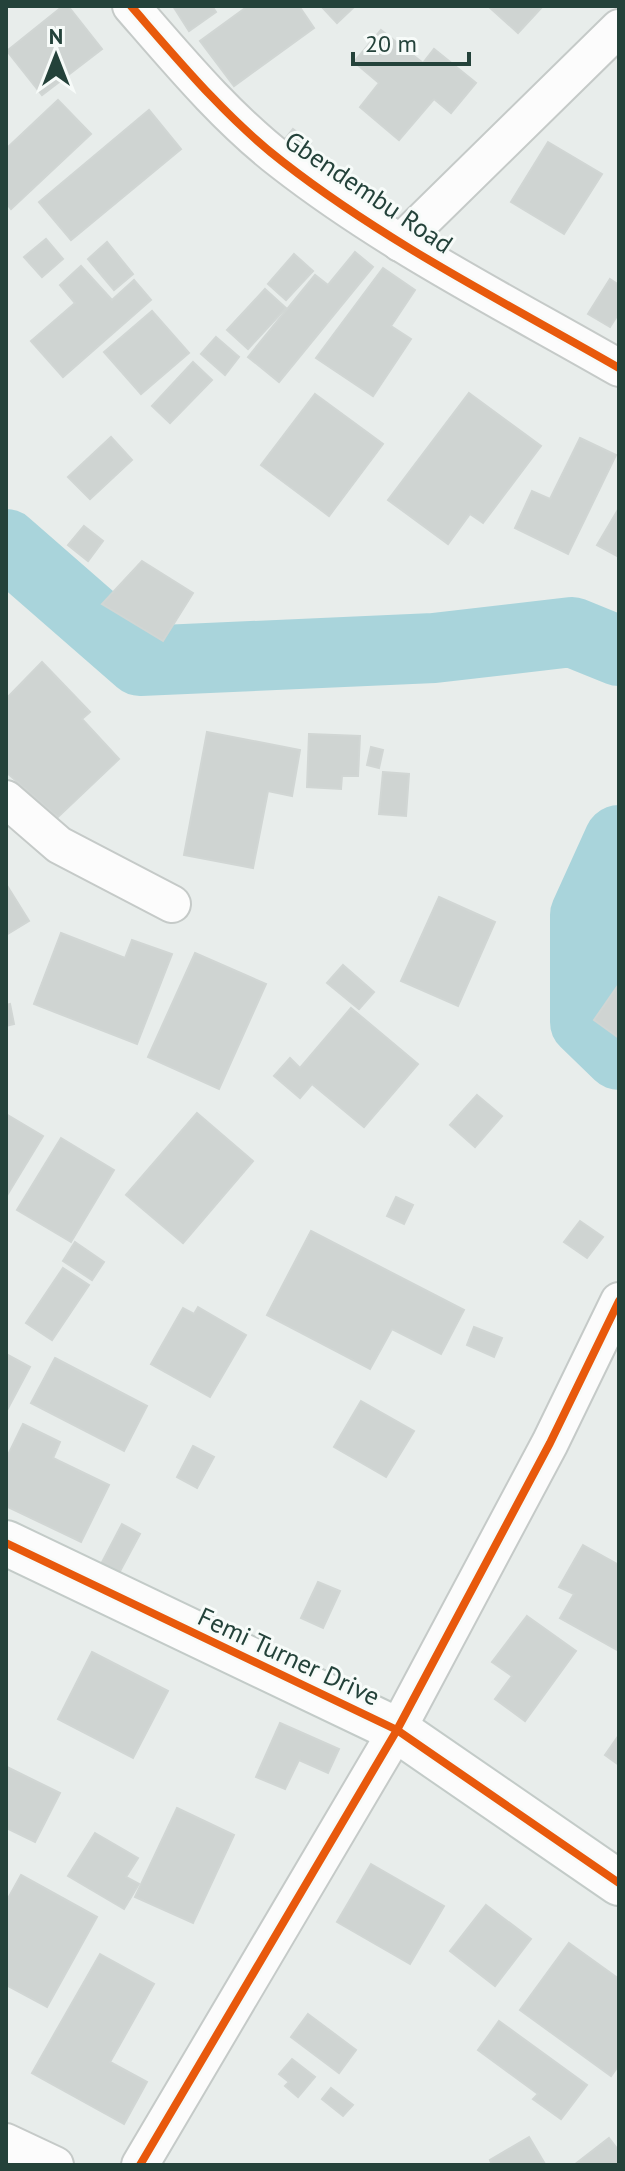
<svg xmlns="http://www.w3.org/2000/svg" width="625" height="2171" font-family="'PT Sans',sans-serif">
<rect width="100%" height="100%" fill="#e8edeb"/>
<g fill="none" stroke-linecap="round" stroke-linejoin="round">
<g stroke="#a9d4db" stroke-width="70">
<path d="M6,544L140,661L434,648L572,632L619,651"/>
<path d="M619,840L585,915V1022L619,1055"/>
</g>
</g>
<g fill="#cfd4d2" stroke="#d1d6d4" stroke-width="2">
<path d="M63,6H68L102,49L42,95L7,51Z"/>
<path d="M173,6H212L216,12L189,31Z"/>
<path d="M248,6H299L314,28L234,86L200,41Z"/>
<path d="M321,6H355L337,23Z"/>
<path d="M488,6H543L518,33Z"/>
<path d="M381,30L423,63L434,49L476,83L451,113L434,99L399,140L360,107L379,83L354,62Z"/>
<path d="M58,100L91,134L11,209L6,203V149Z"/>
<path d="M149,110L181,149L71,240L39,202Z"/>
<path d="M293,129L311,143L301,154L284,140Z"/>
<path d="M548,142L602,174L564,234L511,202Z"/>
<path d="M46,239L63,259L42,277L24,257Z"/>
<path d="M107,242L133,274L114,290L88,259Z"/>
<path d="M355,252L373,267L279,382L248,357L315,275L328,285Z"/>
<path d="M294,254L313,271L286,300L268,284Z"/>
<path d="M81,266L112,300L134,280L151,300L63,377L31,341L75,303L60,285Z"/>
<path d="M383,268L415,290L391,326L411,339L373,396L316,358Z"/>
<path d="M610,279L619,285V313L610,327L588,314Z"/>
<path d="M265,289L286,308L248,349L227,330Z"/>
<path d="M152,311L189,353L141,394L104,352Z"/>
<path d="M216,337L239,357L225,375L201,354Z"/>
<path d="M193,362L212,380L170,423L152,406Z"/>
<path d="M469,393L541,446L483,523L470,514L448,544L388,500Z"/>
<path d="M315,394L383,444L329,516L261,465Z"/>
<path d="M111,437L132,460L90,499L68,477Z"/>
<path d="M580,438L616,455L568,554L515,528L532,491L550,499Z"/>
<path d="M619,508V557L597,545Z"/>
<path d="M84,526L103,541L88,561L68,545Z"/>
<path d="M142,561L193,593L163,641L102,604Z"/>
<path d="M42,662L90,712L82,719L119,759L58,817L6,772V699Z"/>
<path d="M207,732L300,750L292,796L268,791L253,868L184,855Z"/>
<path d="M309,734L360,736L358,776H342L341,789L307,787Z"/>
<path d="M371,747L383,750L379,768L367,765Z"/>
<path d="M383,772L409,774L406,816L379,814Z"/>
<path d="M6,884L29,921L6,935Z"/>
<path d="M439,897L495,922L458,1006L401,981Z"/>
<path d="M61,933L125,958L132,940L172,954L137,1044L34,1004Z"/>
<path d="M195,953L266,984L219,1089L148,1057Z"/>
<path d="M343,965L374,992L359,1009L327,983Z"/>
<path d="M619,984V1038L594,1020Z"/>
<path d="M10,1004L14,1024L6,1026V1005Z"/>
<path d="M351,1008L418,1064L364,1127L312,1084L300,1098L274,1076L290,1058L300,1068Z"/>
<path d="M477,1095L502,1116L475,1147L450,1125Z"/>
<path d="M197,1113L253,1161L183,1243L126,1195Z"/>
<path d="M6,1114L43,1136L6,1197Z"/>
<path d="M61,1138L114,1170L71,1242L17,1210Z"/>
<path d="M396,1197L413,1205L404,1224L387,1216Z"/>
<path d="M580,1221L603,1237L587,1258L564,1242Z"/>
<path d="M311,1231L464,1310L441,1354L392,1329L370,1369L267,1315Z"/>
<path d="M75,1242L104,1262L92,1280L63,1261Z"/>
<path d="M63,1268L89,1285L52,1340L26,1323Z"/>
<path d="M198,1307L246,1335L210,1397L151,1364L183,1308L194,1314Z"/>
<path d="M474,1327L502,1338L494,1357L467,1345Z"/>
<path d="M6,1354L30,1367L6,1412Z"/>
<path d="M55,1358L147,1406L124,1451L31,1403Z"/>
<path d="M361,1401L414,1431L386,1477L334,1447Z"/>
<path d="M23,1424L60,1442L53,1458L109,1485L81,1542L6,1506V1459Z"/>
<path d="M193,1446L214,1457L197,1488L177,1477Z"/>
<path d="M122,1524L140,1534L118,1575L100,1566Z"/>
<path d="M583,1545L619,1565V1651L560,1618L574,1594L559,1587Z"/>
<path d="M318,1582L340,1591L323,1628L301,1618Z"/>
<path d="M527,1616L576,1651L525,1721L495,1699L512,1676L492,1662Z"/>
<path d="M92,1652L168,1691L133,1758L58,1719Z"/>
<path d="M280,1723L339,1749L328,1773L299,1760L285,1789L256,1777Z"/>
<path d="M619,1735V1765L605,1755Z"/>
<path d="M7,1767L60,1793L35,1842L6,1828Z"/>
<path d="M177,1808L234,1835L193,1923L135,1897Z"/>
<path d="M95,1833L138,1858L126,1877L139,1884L124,1909L68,1876Z"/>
<path d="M371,1864L444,1906L410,1964L337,1922Z"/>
<path d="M21,1875L97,1917L47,2007L6,1985V1902Z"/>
<path d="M486,1905L531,1939L495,1986L450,1951Z"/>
<path d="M569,1943L619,1979V2065L611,2076L520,2010Z"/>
<path d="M100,1954L154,1984L110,2062L147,2082L124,2124L32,2073Z"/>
<path d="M308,2014L356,2050L339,2073L291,2037Z"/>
<path d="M499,2021L587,2085L561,2119L533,2099L538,2094L478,2050Z"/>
<path d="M292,2059L315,2077L298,2097L285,2086L289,2082L279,2074Z"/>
<path d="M331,2088L353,2105L343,2116L322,2099Z"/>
<path d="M529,2137L545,2164L492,2165L490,2160Z"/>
<path d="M609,2138L619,2151V2165H574Z"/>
</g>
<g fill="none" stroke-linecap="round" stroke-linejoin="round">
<g stroke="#c5cac8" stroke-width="40">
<g id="street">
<path d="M131,6C178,60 226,118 283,162C387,243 506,303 619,368"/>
<path d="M400,243L619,28"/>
<path d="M6,799L59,845L172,904"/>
<path d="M6,2142L55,2165"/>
<path d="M140,2165L397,1730L550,1443L619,1301"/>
</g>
</g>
<g stroke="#c3cbc8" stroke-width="48">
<path id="secondary" d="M6,1543L397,1730L619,1883"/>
</g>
<use href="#street" stroke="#fcfcfc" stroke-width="36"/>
<use href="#secondary" stroke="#fcfcfc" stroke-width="44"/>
<g stroke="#f7fbf9" stroke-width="13">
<g id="cycleway">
<path d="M131,6C178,60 226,118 283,162C387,243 506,303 619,368"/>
<path d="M6,1543L397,1730L619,1883"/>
<path d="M140,2165L397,1730L550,1443L619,1301"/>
</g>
</g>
<use href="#cycleway" stroke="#e8590c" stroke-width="8"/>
</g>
<g text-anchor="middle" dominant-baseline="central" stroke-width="6" stroke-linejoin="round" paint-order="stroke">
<g font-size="26" fill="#24423a" stroke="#f7fbf9">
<text transform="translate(369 192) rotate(34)">Gbendembu Road</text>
<text transform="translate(289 1656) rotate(25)">Femi Turner Drive</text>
</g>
</g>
<rect width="625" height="2171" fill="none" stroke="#24423a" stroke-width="16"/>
<g transform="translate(56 56)" stroke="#f7fbf9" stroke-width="6" paint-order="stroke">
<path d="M0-6L14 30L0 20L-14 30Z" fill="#24423a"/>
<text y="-12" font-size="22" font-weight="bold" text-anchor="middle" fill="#24423a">N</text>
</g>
<path d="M353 52v12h116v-12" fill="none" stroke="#24423a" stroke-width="4"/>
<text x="365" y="52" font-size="24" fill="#24423a" stroke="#f7fbf9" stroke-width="6" paint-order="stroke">20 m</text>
</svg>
